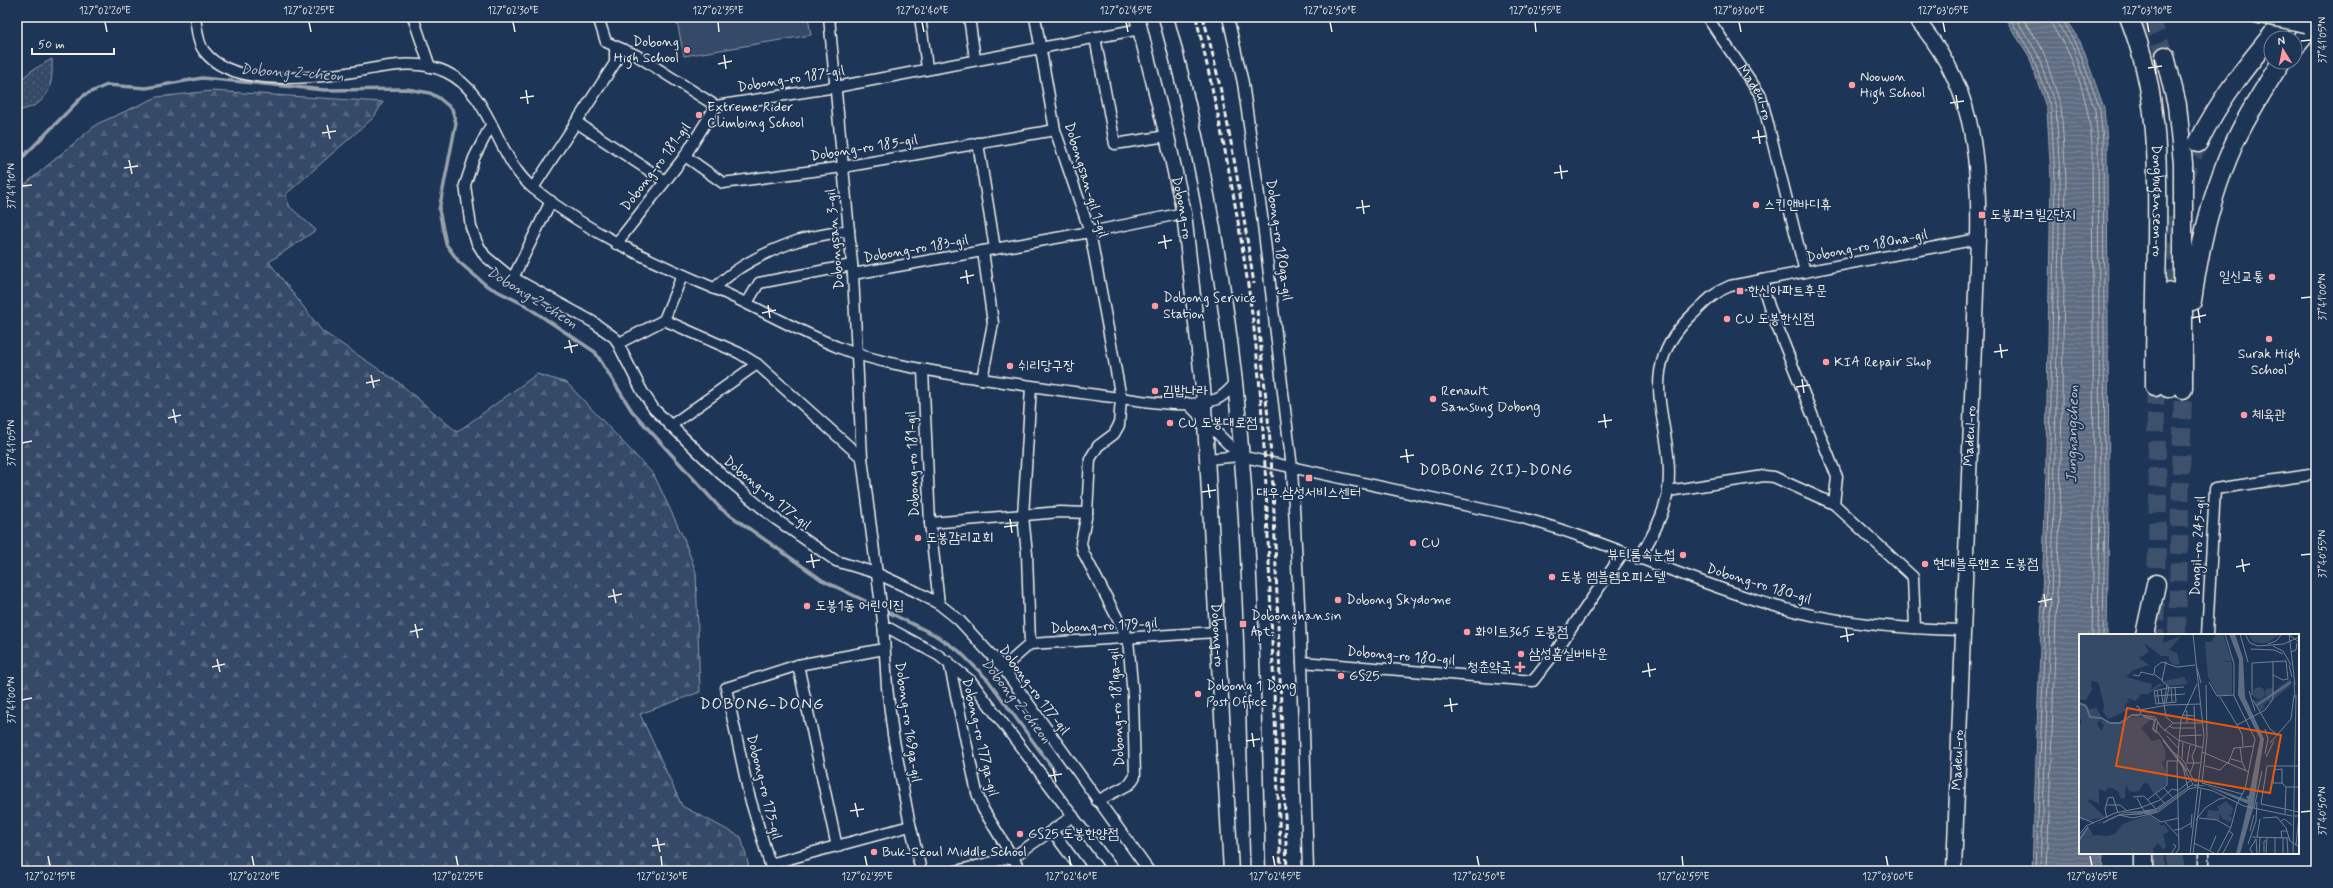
<svg xmlns="http://www.w3.org/2000/svg" width="2333" height="888" font-family="Mynerve,'Poor Story',sans-serif">
<defs>
<pattern id="forest-firs" width="22" height="20" patternUnits="userSpaceOnUse"><rect width="22" height="20" fill="#354a67"/><path d="M5 1l3.5 6h-7zM16 11l3.5 6h-7z" fill="#53657d"/></pattern>
<pattern id="park-dots" width="8" height="8" patternUnits="userSpaceOnUse"><rect width="8" height="8" fill="#354a67"/><path d="M2 2h.1M6 6h.1" fill="none" stroke="#53657d" stroke-width="1.8" stroke-linecap="round"/></pattern>
<pattern id="water-rules" width="6" height="5" patternUnits="userSpaceOnUse"><rect width="6" height="5" fill="#5e6d82"/><path d="M0 2.5h6" fill="none" stroke="#768294"/></pattern>
</defs>
<rect width="100%" height="100%" fill="#1d3557"/>
<filter id="ink" filterUnits="userSpaceOnUse"><feTurbulence type="fractalNoise" baseFrequency=".025" numOctaves="2"/><feDisplacementMap in="SourceGraphic" scale="8" xChannelSelector="R" yChannelSelector="G"/><feConvolveMatrix kernelMatrix="1 2 1 2 8 2 1 2 1" color-interpolation-filters="sRGB"/></filter>
<g filter="url(#ink)">
<path fill="#354a67" stroke="#949ea8" d="M676,17H808L811,35L684,56Z"/>
<path fill="url(#forest-firs)" stroke="#949ea8" d="M212,91L383,102L374,117L285,195L290,207L316,230L269,262L322,331L398,382L457,432L537,374L567,383L654,475L684,539L696,572L700,692L640,714L682,806L741,837L750,871H17V191L97,124L157,97Z"/>
<path fill="url(#park-dots)" stroke="#949ea8" d="M52,59C53,88 49,105 17,111V83L31,71Z"/>
<path fill="url(#water-rules)" stroke="#9aa2ab" d="M2004,17H2064L2081,43L2104,108L2107,142L2109,508L2107,635H2080V853H2103L2102,871H2032L2045,510L2051,178L2047,110L2029,56Z"/>
<g fill="none" stroke-linecap="round" stroke-linejoin="round">
<g stroke="#b8bcbf" stroke-width="1">
<path d="M2009,17L2032,55L2051,109L2055,178L2049,510L2036,871"/>
<path d="M2015,17L2037,53L2056,107L2060,178L2054,511L2041,871"/>
<path d="M2022,17L2043,51L2061,106L2066,178L2060,511L2047,871"/>
<path d="M2050,17C2051,29 2062,39 2067,50C2081,78 2089,111 2092,143L2094,507L2092,635"/>
<path d="M2056,17L2057,23L2073,47L2095,110L2098,142L2100,508L2098,635"/>
<path d="M2061,17L2077,45L2100,109L2103,142L2105,508L2103,635"/>
</g>
<path stroke="#9aa2ab" stroke-width="3.5" d="M17,163L84,95L107,85L146,88L202,78L325,90L407,89L430,93L439,98L452,109L456,123L439,210L446,244L459,262L487,286L523,304L595,352L632,411L720,508L822,580L935,635L959,651L988,680L1054,770"/>
<g stroke="#3d516d" stroke-width="18" stroke-dasharray="18 9" stroke-linecap="butt">
<path d="M2150,17L2165,56"/>
<path d="M2183,181L2198,143"/>
<path d="M2171,288L2177,208"/>
<path d="M2155,387L2158,495L2155,635"/>
<path d="M2177,635L2183,389"/>
<path d="M2155,853V871"/>
<path d="M2175,853V871"/>
</g>
<g stroke="#f4f1e8" stroke-width="13">
<g id="street">
<path d="M195,17C197,28 197,42 204,51C230,86 303,79 340,74C374,70 412,56 446,72C493,94 495,158 534,189C589,233 652,262 716,289C758,308 798,331 840,348C878,363 922,369 962,376C1010,383 1056,390 1104,396C1136,399 1186,411 1217,399C1224,396 1229,390 1235,384"/>
<path d="M413,17L430,67"/>
<path d="M598,17L606,42L636,55L716,106L836,87L1140,29"/>
<path d="M829,17L853,274L862,458L883,621L887,687L893,735L908,815L921,871"/>
<path d="M920,17L927,68"/>
<path d="M969,17L975,59"/>
<path d="M1035,17L1055,130L1090,232L1121,398L1119,425L1114,434L1098,446L1090,459L1087,513L1081,543L1083,552L1128,639L1133,696L1135,776L1130,784L1097,801"/>
<path d="M1228,17L1243,83L1262,216L1292,468L1302,662L1308,871"/>
<path id="s1" d="M1707,17L1761,96L1805,272"/>
<path d="M1095,37L1115,144L1167,136"/>
<path d="M576,122L665,181"/>
<path d="M491,125L474,158L465,185L471,227L477,243L485,256L508,275L593,322L615,338L642,391L654,409L721,474L774,518L836,561L876,573L917,592L939,604L959,620L1003,668L1149,871"/>
<path d="M978,143L995,249"/>
<path d="M685,156L723,183L843,167L1055,130"/>
<path d="M533,188L615,63V48"/>
<path d="M616,244L685,156L716,106"/>
<path d="M853,274L1090,232L1184,213"/>
<path d="M513,278L551,201"/>
<path d="M1761,280L1769,306L1837,477L1834,504"/>
<path d="M714,289C734,268 764,253 791,243C809,236 830,234 849,230"/>
<path d="M747,303L759,283L852,265"/>
<path d="M664,320L739,353L757,364L862,458"/>
<path d="M619,343L664,320L682,276"/>
<path d="M923,370L930,523L939,604"/>
<path d="M982,379L993,323L983,251"/>
<path d="M1187,403L1240,456"/>
<path d="M670,426L757,364"/>
<path d="M1207,459L1240,456L1519,517C1604,540 1684,579 1768,604C1831,623 1898,629 1963,630"/>
<path d="M1668,491L1764,476L1774,477L1834,504L1913,577L1915,628"/>
<path d="M930,523L1060,512L1087,513"/>
<path d="M1639,559C1651,538 1665,514 1668,490C1676,423 1630,374 1692,315C1704,304 1714,292 1730,286L1978,239"/>
<path d="M883,625L938,655L971,681L1114,871"/>
<path d="M2207,635L2215,489L2316,474"/>
<path d="M1030,644L1027,554L1023,516L1031,387"/>
<path d="M949,662L977,793L983,809L1021,871"/>
<path d="M1302,662L1533,681L1551,658L1623,553"/>
<path d="M798,665L837,847"/>
<path d="M1003,668L1030,644L1216,632"/>
<path d="M1052,831L1082,871"/>
<path d="M770,864L910,826"/>
<path d="M772,871L749,795L726,688L798,665L884,649"/>
<path d="M956,871L1013,857L1073,816"/>
<path d="M2204,871V853"/>
</g>
</g>
<g stroke="#f4f1e8" stroke-width="17">
<g id="secondary">
<path id="s2" d="M1137,17L1167,136L1184,213L1203,388L1231,871"/>
<path d="M1166,17C1199,137 1221,259 1235,382C1252,544 1253,708 1258,871"/>
<path d="M1914,17C1973,82 1980,154 1978,239L1954,871"/>
</g>
</g>
<g stroke="#f4f1e8" stroke-width="21">
<g id="highway">
<path id="s3" d="M2129,17C2159,92 2158,162 2157,241C2156,290 2155,339 2155,387"/>
<path d="M2295,47L2316,22"/>
<path d="M2165,56L2177,105L2183,163V389"/>
<path d="M2198,143C2221,96 2253,57 2287,17"/>
<path d="M2192,301C2199,248 2211,195 2233,146C2246,117 2264,89 2281,62"/>
<path d="M2168,388L2171,292"/>
<path d="M2145,635L2156,584"/>
<path d="M2144,871V853"/>
</g>
</g>
<use href="#street" stroke="#1d3557" stroke-width="10"/>
<use href="#secondary" stroke="#1d3557" stroke-width="14"/>
<use href="#highway" stroke="#1d3557" stroke-width="18"/>
<g stroke="#f4f1e8" stroke-width="3" stroke-dasharray="6 3" stroke-linecap="butt">
<path d="M1196,17C1218,110 1237,205 1250,299C1259,361 1263,424 1266,487L1281,871"/>
<path d="M1203,17C1227,104 1240,194 1254,284"/>
<path d="M1257,310L1269,428L1273,487L1287,871"/>
</g>
<g stroke="#f4f1e8" stroke-width="13" stroke-linecap="butt">
<path id="street-bridge" d="M2255,17L2306,27"/>
</g>
<use href="#street-bridge" stroke="#1d3557" stroke-width="10"/>
</g>
</g>
<path fill="none" stroke="#f4f1e8" stroke-width="1.5" d="M105,22L107,32M309,22L311,32M513,22L515,32M718,22L719,32M922,22L924,32M1126,22L1128,32M1330,22L1332,32M1535,22L1536,32M1739,22L1741,32M1943,22L1945,32M2147,22L2149,32M2301,41L2311,40M724,55L726,69M2154,60L2156,74M718,64L732,61M2148,68L2162,66M526,90L528,104M1956,95L1958,109M520,98L534,96M1950,103L1964,101M327,125L330,139M1758,130L1760,144M322,133L336,131M1752,138L1766,136M129,160L132,174M1560,165L1562,179M124,168L138,166M1554,173L1568,171M22,186L32,185M1362,200L1364,214M1356,208L1370,206M1164,235L1166,249M1158,243L1172,240M966,270L968,284M960,278L974,275M2301,298L2311,297M768,305L770,318M2198,309L2200,323M762,313L776,310M2192,318L2206,315M569,340L572,353M2000,344L2002,358M564,348L578,345M1994,352L2008,350M371,375L374,388M1802,379L1804,393M366,383L380,380M1796,387L1810,385M173,409L176,423M1604,414L1606,428M168,418L181,415M1598,422L1612,420M22,443L32,441M1406,449L1408,463M1400,457L1414,455M1208,484L1210,498M1202,492L1216,490M1010,519L1012,533M1004,527L1018,525M811,554L814,568M2301,555L2311,554M2242,559L2244,572M806,562L820,560M2236,567L2250,564M613,589L616,603M2044,594L2046,607M608,597L622,594M2038,602L2052,599M415,624L418,638M1846,628L1848,642M410,632L423,629M1840,637L1854,634M217,659L220,672M1648,663L1650,677M212,667L225,664M1642,672L1656,669M1450,698L1452,712M22,700L32,698M1444,706L1458,704M1252,733L1254,747M1246,741L1260,739M1053,768L1056,782M1048,776L1062,774M855,803L858,817M850,811L864,809M2301,812L2311,811M657,838L660,852M652,846L665,844M48,856L50,866M252,856L254,866M456,856L458,866M661,856L662,866M865,856L867,866M1069,856L1071,866M1273,856L1275,866M1477,856L1479,866M1682,856L1683,866M1886,856L1888,866M2090,856L2092,866"/>
<g fill="#ff9aa2" stroke="#1d3557" stroke-width="1.5">
<circle cx="687" cy="50" r="4"/>
<circle cx="1852" cy="85" r="4"/>
<circle cx="699" cy="115" r="4"/>
<circle cx="1756" cy="205" r="4"/>
<rect x="1978" y="211" width="8" height="8" rx="2"/>
<circle cx="2272" cy="277" r="4"/>
<rect x="1736" y="287" width="8" height="8" rx="2"/>
<circle cx="1155" cy="306" r="4"/>
<circle cx="1727" cy="319" r="4"/>
<circle cx="2269" cy="339" r="4"/>
<circle cx="1826" cy="362" r="4"/>
<circle cx="1010" cy="366" r="4"/>
<circle cx="1155" cy="391" r="4"/>
<circle cx="1433" cy="399" r="4"/>
<circle cx="2244" cy="415" r="4"/>
<circle cx="1170" cy="423" r="4"/>
<rect x="1305" y="474" width="8" height="8" rx="2"/>
<circle cx="918" cy="538" r="4"/>
<circle cx="1413" cy="543" r="4"/>
<circle cx="1683" cy="555" r="4"/>
<circle cx="1925" cy="564" r="4"/>
<circle cx="1552" cy="577" r="4"/>
<circle cx="1338" cy="600" r="4"/>
<circle cx="807" cy="606" r="4"/>
<rect x="1239" y="620" width="8" height="8" rx="2"/>
<circle cx="1467" cy="632" r="4"/>
<circle cx="1521" cy="654" r="4"/>
<path d="M1518 661h4v4h4v4h-4v4h-4v-4h-4v-4h4z"/>
<circle cx="1341" cy="676" r="4"/>
<circle cx="1198" cy="694" r="4"/>
<circle cx="1020" cy="834" r="4"/>
<circle cx="874" cy="852" r="4"/>
</g>
<g text-anchor="middle" dominant-baseline="central" stroke-width="3.5" stroke-linejoin="round" paint-order="stroke">
<g font-size="14" fill="#f4f1e8" stroke="#1d3557" text-anchor="start">
<text x="679" y="42" text-anchor="end">Dobong<tspan x="679" dy="16">High School</tspan></text>
<text x="1860" y="77">Noowon<tspan x="1860" dy="16">High School</tspan></text>
<text x="707" y="107">Extreme Rider<tspan x="707" dy="16">Climbing School</tspan></text>
<text x="1764" y="205">스킨앤바디휴</text>
<text x="1990" y="215">도봉파크빌2단지</text>
<text x="2264" y="277" text-anchor="end">일신교통</text>
<text x="1748" y="291">한신아파트후문</text>
<text x="1163" y="298">Dobong Service<tspan x="1163" dy="16">Station</tspan></text>
<text x="1735" y="319">CU 도봉한신점</text>
<text x="2269" y="354" text-anchor="middle">Surak High<tspan x="2269" dy="16">School</tspan></text>
<text x="1834" y="362">KIA Repair Shop</text>
<text x="1018" y="366">쉬리당구장</text>
<text x="1163" y="391">김밥나라</text>
<text x="1441" y="391">Renault<tspan x="1441" dy="16">Samsung Dobong</tspan></text>
<text x="2252" y="415">체육관</text>
<text x="1178" y="423">CU 도봉대로점</text>
<text x="1309" y="493" text-anchor="middle">대우.삼성서비스센터</text>
<text x="926" y="538">도봉감리교회</text>
<text x="1421" y="543">CU</text>
<text x="1675" y="555" text-anchor="end">뷰티룸속눈썹</text>
<text x="1933" y="564">현대블루핸즈 도봉점</text>
<text x="1560" y="577">도봉 엠블렘오피스텔</text>
<text x="1346" y="600">Dobong Skydome</text>
<text x="815" y="606">도봉1동 어린이집</text>
<text x="1251" y="616">Dobonghansin<tspan x="1251" dy="16">Apt.</tspan></text>
<text x="1475" y="632">화이트365 도봉점</text>
<text x="1529" y="654">삼성홈실버타운</text>
<text x="1512" y="667" text-anchor="end">청춘약국</text>
<text x="1349" y="676">GS25</text>
<text x="1206" y="686">Dobong 1 Dong<tspan x="1206" dy="16">Post Office</tspan></text>
<text x="1028" y="834">GS25 도봉한양점</text>
<text x="882" y="852">Buk-Seoul Middle School</text>
</g>
<g font-size="14" fill="#f4f1e8" stroke="#1d3557">
<text transform="translate(791 79) rotate(-9)">Dobong-ro 187-gil</text>
<text stroke="none"><textPath href="#s1" startOffset="90">Madeul-ro</textPath></text>
<text transform="translate(864 148) rotate(-9)">Dobong-ro 185-gil</text>
<text transform="translate(656 167) rotate(-53)">Dobong-ro 181-gil</text>
<text transform="translate(1086 180) rotate(73)">Dobongsan-gil 1-gil</text>
<text stroke="none"><textPath href="#s3" startOffset="187">Dongbuganseon-ro</textPath></text>
<text stroke="none"><textPath href="#s2" startOffset="196">Dobong-ro</textPath></text>
<text transform="translate(835 239) rotate(-95)">Dobongsan 3-gil</text>
<text transform="translate(1279 240) rotate(82)">Dobong-ro 180ga-gil</text>
<text transform="translate(1867 246) rotate(-11)">Dobong-ro 180na-gil</text>
<text transform="translate(916 249) rotate(-10)">Dobong-ro 183-gil</text>
<text transform="translate(1970 436) rotate(-87)">Madeul-ro</text>
<text transform="translate(913 464) rotate(-92)">Dobong-ro 181-gil</text>
<text transform="translate(767 493) rotate(39)">Dobong-ro 177-gil</text>
<text transform="translate(2198 546) rotate(-87)">Dongil-ro 245-gil</text>
<text transform="translate(1759 584) rotate(17)">Dobong-ro 180-gil</text>
<text transform="translate(1104 626) rotate(-3)">Dobong-ro 179-gil</text>
<text stroke="none"><textPath href="#s2" startOffset="625">Dobong-ro</textPath></text>
<text transform="translate(1401 656) rotate(5)">Dobong-ro 180-gil</text>
<text transform="translate(1034 690) rotate(53)">Dobong-ro 177-gil</text>
<text transform="translate(1117 707) rotate(-93)">Dobong-ro 181ga-gil</text>
<text transform="translate(908 722) rotate(82)">Dobong-ro 169ga-gil</text>
<text transform="translate(980 737) rotate(77)">Dobong-ro 177ga-gil</text>
<text transform="translate(1958 760) rotate(-88)">Madeul-ro</text>
<text transform="translate(764 787) rotate(76)">Dobong-ro 175-gil</text>
</g>
<g font-size="15" font-style="italic" fill="#c0c3c4" stroke="#1d3557">
<text transform="translate(292 73) rotate(4)">Dobong 2-cheon</text>
<text transform="translate(532 298) rotate(32)">Dobong 2-cheon</text>
<text transform="translate(2073 434) rotate(-89)">Jungnangcheon</text>
<text transform="translate(1016 701) rotate(52)">Dobong 2-cheon</text>
</g>
<g font-size="15" letter-spacing="1" fill="#f4f1e8" stroke="#1d3557">
<text x="1496" y="471">DOBONG 2(I)-DONG</text>
</g>
<g font-size="16" letter-spacing="1" fill="#f4f1e8" stroke="#1d3557">
<text x="762" y="704">DOBONG-DONG</text>
</g>
</g>
<g transform="translate(2079 634)">
<rect width="220" height="220" fill="#1d3557"/>
<path d="M169,0H202L188,9H183L174,8ZM174 59a6 6 0 1 1 12 0a6 6 0 1 1-12 0ZM147,167L154,174L153,180L149,182L153,183L152,188L143,185L141,179L140,186L128,184L129,176L140,177L138,173Z" fill="#354a67"/>
<path d="M0,0H85L84,9L102,2L90,16L98,19L101,30L96,31L90,27V22H82L65,9L70,18L60,24L70,31L54,36L47,43L73,50L72,56L79,50H85L69,60H62L57,67L48,64L50,67L45,72L47,77L29,85L24,78L25,71L19,48L12,47L13,56L7,66H0ZM105,43L109,50L90,52L85,47ZM5,69L10,75L18,74L19,77L23,83L18,90L22,96L25,92L21,86L35,90L57,82L72,85L62,94L73,107L81,105L87,119L86,127L82,128L87,137V150L75,161L69,149L64,150L61,156L55,158L50,157L47,151L46,164L42,165L39,157L33,154L27,155V158L20,155V170L11,165L9,167L26,183L11,186H3L0,183V90L3,88L0,84V71ZM69,181L81,188L80,191H86L90,198L84,200L87,212L85,216L79,209L74,215L75,220H0V206L10,193L15,203L16,201L29,202L36,200L44,190Z" fill="#354a67"/>
<path d="M137,0H144L153,27L140,28H153V60L139,62L129,43L126,8H132ZM212,44V51L191,68L189,67L184,71L186,73L181,77L176,68L186,63L187,55L193,54L195,57Z" fill="#354a67"/>
<path d="M150,0H156L164,24L166,63L185,105L174,175L161,220H157L169,170L128,152H113L77,178L67,180L46,179L9,194L46,178L77,176L116,150L129,152L169,166L167,163L170,161L181,105L159,61L160,26Z" fill="#5e6d82"/>
<path fill="none" stroke="#5e6d82" stroke-width="2" d="M0,69L7,72L11,83L22,84L31,89H41L53,81H61M178,71L212,48M64,82L76,86L74,95L78,99M84,106L108,137M0,206L9,193"/>
<path fill="none" stroke="#738091" stroke-width="1" d="M161,0L169,28M166,0L171,9L179,12L205,10L220,3M209,0L220,8M210,0L216,51M189,10L197,7L203,0M194,12L204,17L212,31M172,15L195,16L204,20M212,18L217,16L218,9M87,27L83,47L90,53L87,69M210,31L213,43M118,34L122,49M54,41L60,42L62,38L75,41M83,46L75,40L76,33L83,28L98,33L116,31M130,48L138,62L155,61M215,48L216,64M88,51L85,70L87,83L94,89H123M127,51L128,103L123,149L163,160M92,53L93,68M96,53L97,68L77,70L75,57L88,54L105,53M82,55L84,69M78,56L80,70M170,57L176,77M173,61V29L207,27L209,45L204,46L194,41M76,62L106,60M141,63L158,91L186,76L194,65V28M174,66L191,95L199,101M57,72L60,73L62,81L76,83L82,93L99,106L124,114M60,76L89,71L121,70M106,77H108V89M103,81L116,82M79,88L77,96L93,117L104,126L115,147L118,148M158,91L163,100L164,112M91,92L93,94H116M85,97L94,89M88,102L99,114M101,102L123,101M191,109L212,85L215,61M161,113L163,128M123,118L170,138M186,120L189,105L186,95M187,123L195,107M103,124L104,109M152,125L163,128L167,137M108,128L111,111M103,129L109,154M107,129H121M149,130L155,114L175,112M126,132L141,136L148,129M220,132H188L182,170L220,178M203,135V149L207,153M111,139L115,129L113,122L117,113L115,72M203,149H194L195,136L203,135M118,153L134,157L165,172L213,182M85,154L94,164M99,157L112,146M77,160L86,170M54,163L65,162L77,175M58,164L65,177L77,175L114,150L99,125M68,166L88,151V127H98M27,171H41L47,176M175,174L183,137M65,177L82,188L100,184M206,180L207,153H220M40,181L54,184L79,178L110,155L118,153M214,182H220L217,211M0,183L15,189M28,184L26,175L29,164L34,163L39,179M120,184L138,186L152,194M184,184L198,183L207,194L211,207L220,213M117,186L126,174L140,165L146,164M202,187L205,185L213,191M86,188L100,203M24,189L40,181L63,180M112,194L113,180M95,196L102,195L112,189M171,197L175,181M0,201L7,192L36,179L61,174L81,166L93,155L99,156M173,203L210,204M178,203L181,185M203,204L202,197H208M204,204V220M208,204L209,220M177,205L178,220M115,209L137,220M169,210L177,187L178,168M131,216L137,202M185,218V207H187M144,219L154,200L150,197M92,220L97,212L94,210M96,220L100,215L98,132L102,85L118,50M111,220L125,102L114,0M114,220L122,155M138,220L152,193L158,170L166,155L176,105L155,62V30L146,0M174,220L171,215L177,205M180,220L181,203M187,220L188,203M196,220V203M214,220L217,61"/>
<path fill="#e8590c" fill-opacity="0.15" stroke="#e8590c" stroke-width="2" d="M48,74L202,101L191,159L37,132Z"/>
<rect width="220" height="220" fill="none" stroke="#f4f1e8" stroke-width="2"/>
</g>
<rect width="2333" height="888" fill="none" stroke="#1d3557" stroke-width="44"/>
<g transform="translate(2283 50) rotate(350)"><circle r="19" fill="#1d3557" stroke="#738091"/>
<path d="M0-3L7 15L0 10L-7 15Z" fill="#ff9aa2"/>
<text y="-6" font-size="11" font-weight="bold" text-anchor="middle" fill="#f4f1e8">N</text>
</g>
<path d="M32 48v6h82v-6" fill="none" stroke="#f4f1e8" stroke-width="2"/>
<text x="38" y="48" font-size="12" fill="#f4f1e8" stroke="#1d3557" stroke-width="3" paint-order="stroke">50 m</text>
<rect x="22" y="22" width="2289" height="844" fill="none" stroke="#f4f1e8" stroke-width="1.5"/>
<g font-size="10" text-anchor="middle" fill="#f4f1e8">
<text x="105" y="14">127°02'20"E</text>
<text x="309" y="14">127°02'25"E</text>
<text x="513" y="14">127°02'30"E</text>
<text x="718" y="14">127°02'35"E</text>
<text x="922" y="14">127°02'40"E</text>
<text x="1126" y="14">127°02'45"E</text>
<text x="1330" y="14">127°02'50"E</text>
<text x="1535" y="14">127°02'55"E</text>
<text x="1739" y="14">127°03'00"E</text>
<text x="1943" y="14">127°03'05"E</text>
<text x="2147" y="14">127°03'10"E</text>
<text transform="translate(2322 40) rotate(-90)" y="4">37°41'05"N</text>
<text transform="translate(11 186) rotate(-90)" y="4">37°41'10"N</text>
<text transform="translate(2322 297) rotate(-90)" y="4">37°41'00"N</text>
<text transform="translate(11 443) rotate(-90)" y="4">37°41'05"N</text>
<text transform="translate(2322 554) rotate(-90)" y="4">37°40'55"N</text>
<text transform="translate(11 700) rotate(-90)" y="4">37°41'00"N</text>
<text transform="translate(2322 811) rotate(-90)" y="4">37°40'50"N</text>
<text x="50" y="880">127°02'15"E</text>
<text x="254" y="880">127°02'20"E</text>
<text x="458" y="880">127°02'25"E</text>
<text x="662" y="880">127°02'30"E</text>
<text x="867" y="880">127°02'35"E</text>
<text x="1071" y="880">127°02'40"E</text>
<text x="1275" y="880">127°02'45"E</text>
<text x="1479" y="880">127°02'50"E</text>
<text x="1683" y="880">127°02'55"E</text>
<text x="1888" y="880">127°03'00"E</text>
<text x="2092" y="880">127°03'05"E</text>
</g>
</svg>
